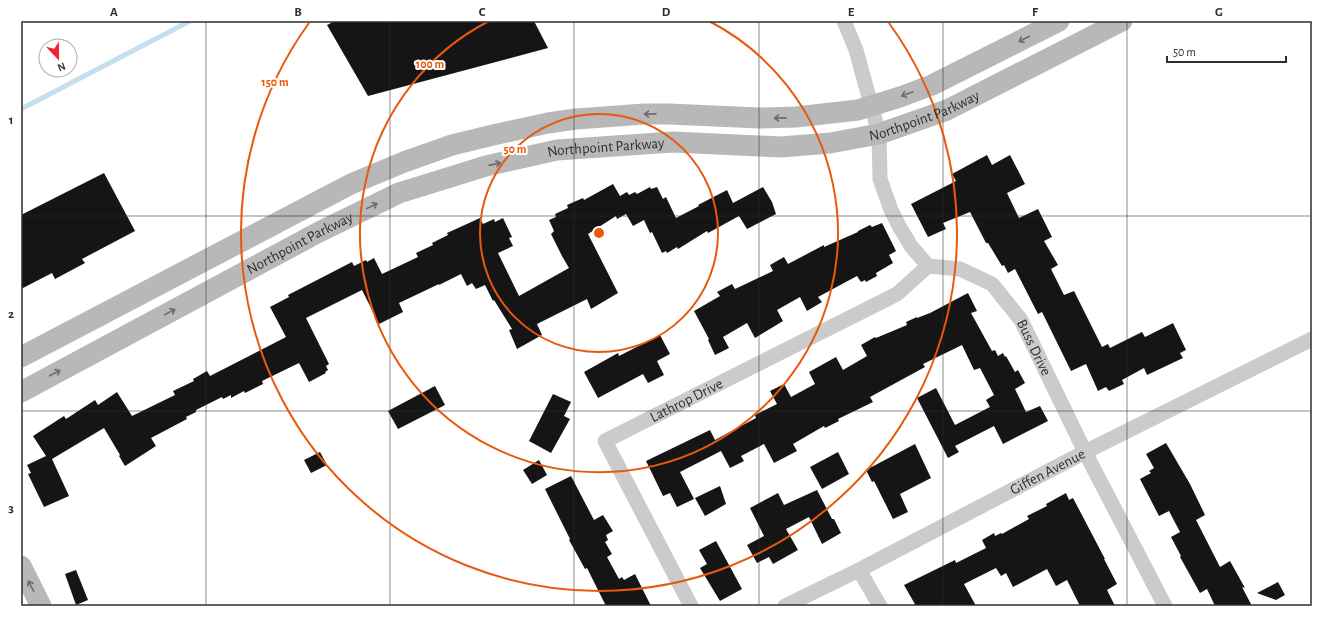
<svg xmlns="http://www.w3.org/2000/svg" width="1333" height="627" font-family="'Alegreya Sans',sans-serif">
<rect width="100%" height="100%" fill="#fff"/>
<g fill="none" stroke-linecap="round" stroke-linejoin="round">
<path stroke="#c5dfee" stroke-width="5" d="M21,109L190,21"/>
</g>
<g fill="#151515">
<path d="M335,21H534L548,48L368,96L327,25Z"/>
<path d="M987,155L992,165L1010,155L1025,184L1007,193L1019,218L1038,209L1052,237L1044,241L1058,265L1051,269L1064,295L1074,291L1102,347L1108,344L1110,348L1142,332L1145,337L1173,323L1186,350L1180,353L1183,358L1147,375L1144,368L1122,380L1124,384L1109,391L1106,387L1098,391L1086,364L1071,371L1042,312L1038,314L1015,269L1008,273L1004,265L1002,266L988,243H986L970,212L943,223L946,229L928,237L911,204L956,181L952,174Z"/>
<path d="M104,173L135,231L82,259L85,263L55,279L52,273L21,289V215Z"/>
<path d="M613,184L620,196L627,192L629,195L635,192L637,194L650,187L651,189L657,187L663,199L666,197L676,218L699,206L698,205L727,190L733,203L763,187L772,202L776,214L747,229L739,216L708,233L707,231L678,249L677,247L667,253L666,251L662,253L652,232L650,233L644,220L633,226L626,214L617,219L616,216L588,234L618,293L591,309L587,299L537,324L542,335L517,349L509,330L512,329L494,300L493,301L485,285L476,289L472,283L467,286L461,274L439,285V284L399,303L403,312L379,324L362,290L306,318L329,364L326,366L328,370L325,372L326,373L309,382L299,363L262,381L263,384L245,393L244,391L231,398V395L223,399L222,397L196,410V412L186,417L187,419L151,438L156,446L125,466L119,456L120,455L104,428L52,459L69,496L44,507L28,474L31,473L27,465L46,456L33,436L64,416L66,419L95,400L98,405L117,392L132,416L175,395L173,391L194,381L193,379L207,371L210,376L286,337L270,307L289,297L288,295L352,262L354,266L366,260L367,262L374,258L382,274L418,257L416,253L433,245L432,243L448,235L447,233L480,218L483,224L494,219L495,222L503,218L512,237L509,238L513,246L498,253L519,296L569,268L562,256L551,234L554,231L549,220L556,217L555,214L568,208L567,205L583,198L584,200Z"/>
<path d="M882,223L896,251L889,255L893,263L876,273L877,276L866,282L865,280L861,282L857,276L818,297L822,302L807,311L800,297L777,310L783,321L755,338L747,323L723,337L729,348L715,355L708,340L709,339L694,311L720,296L717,292L732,284L735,289L773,271L770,265L784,257L788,264L824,245V247L858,232V231L870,225L872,227Z"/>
<path d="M968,293L977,311L971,313L992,351L995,350L998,356L1003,353L1005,357L1006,356L1015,372L1018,370L1025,383L1015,389L1026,412L1040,406L1048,421L1003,444L994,426L955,446L959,452L948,458L917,398L936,388L955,425L990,407L986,400L994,395L980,368L974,370L962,345L923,364L925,367L870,397L873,402L838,419L839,421L825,428L824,426L793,444L797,451L774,463L764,444L741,456L744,461L730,468L721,451L680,472L694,499L677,507L670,493L663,496L646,461L710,430L715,440L756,418L755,415L777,404L770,391L784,384L791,397L815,384L809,372L836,357L843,370L867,356L861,345L875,337L876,338L907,325L906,322L917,317V318L930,313Z"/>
<path d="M660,335L670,354L657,361L664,375L648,383L643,374L598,398L584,372L618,353L619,356Z"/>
<path d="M435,386L445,405L398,429L388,411Z"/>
<path d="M553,394L571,402L564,416L570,419L551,453L529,441Z"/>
<path d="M1166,443L1190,484L1205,515L1196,520L1220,567L1230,561L1245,588L1242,587L1252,606H1215L1207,589L1200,593L1180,557L1181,556L1171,537L1180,532L1169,511L1159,516L1140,479L1151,473L1149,471L1154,468L1146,454Z"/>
<path d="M915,444L931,478L900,494L908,512L893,519L874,481L872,482L866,470Z"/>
<path d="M320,452L327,465L311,473L304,460Z"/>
<path d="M838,452L849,474L822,489L810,467Z"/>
<path d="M539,460L547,475L532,484L523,470Z"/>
<path d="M571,476L594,520L603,515L613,531L606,535L608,540L605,542L612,554L607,557L619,579L622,577L624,580L635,574L651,606H606L587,568L585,569L569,540L570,539L545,489Z"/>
<path d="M720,486L726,504L705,516L695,498Z"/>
<path d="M817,490L832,519H834L841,533L822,544L809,517L786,529L798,550L773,564L769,557L757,563L747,545L764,536L750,508L778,493L784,505Z"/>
<path d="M1066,493L1069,500L1073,498L1105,559H1104L1117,584L1107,590L1115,606H1080L1067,580L1056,586L1047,569L1013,587L1006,573L1001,576L996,568L964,584L976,606H916L904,585L955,560L956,563L986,548L982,540L994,533L995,536L1001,533L1002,534L1029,519L1027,516L1047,506L1046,504Z"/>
<path d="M716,541L742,589L720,601L700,568L707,564L699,550Z"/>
<path d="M76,570L88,600L76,605L65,574Z"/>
<path d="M1278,582L1285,595L1276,600L1257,593Z"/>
</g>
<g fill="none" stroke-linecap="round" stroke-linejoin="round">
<g stroke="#cbcbcb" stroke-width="15">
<path id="s1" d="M844,21L856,50L879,134L880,179L891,210L899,226L911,246L928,266L960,269L992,284L1021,320L1085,452L1165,606"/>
<path d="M859,570L880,606"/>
<path id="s2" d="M691,606L605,441L897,294L928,266"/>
<path id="s3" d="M785,606L859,570L1085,452L1312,339"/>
</g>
<g stroke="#b8b8b8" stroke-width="21">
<path d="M21,357L351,184L404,162L452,145L493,135L548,123L576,119L644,114H669L760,118L796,117L858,110L900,97L932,85L1059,21"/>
<path id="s4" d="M21,392L319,232L399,193L486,166L557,150L673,142L781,147L830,143L879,134L947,110L1122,21"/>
<path d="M21,566L41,606"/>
</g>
</g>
<defs><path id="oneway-shaft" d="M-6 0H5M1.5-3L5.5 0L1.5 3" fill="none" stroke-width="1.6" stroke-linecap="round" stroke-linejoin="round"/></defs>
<g stroke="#6c6c6c">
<use href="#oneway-shaft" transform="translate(1024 39) rotate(153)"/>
<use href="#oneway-shaft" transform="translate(907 94) rotate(160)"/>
<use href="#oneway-shaft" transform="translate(650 114) rotate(179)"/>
<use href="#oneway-shaft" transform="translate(780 118) rotate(179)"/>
<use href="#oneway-shaft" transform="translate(495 164) rotate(-13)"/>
<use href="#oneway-shaft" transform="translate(372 206) rotate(-26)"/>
<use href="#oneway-shaft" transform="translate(170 312) rotate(-28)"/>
<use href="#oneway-shaft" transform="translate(55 373) rotate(-28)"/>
<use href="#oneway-shaft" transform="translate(31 586) rotate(-117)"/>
</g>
<path fill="none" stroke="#2e2e2e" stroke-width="1" stroke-opacity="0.55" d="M206,21V606M390,21V606M574,21V606M759,21V606M943,21V606M1127,21V606M21,216H1312M21,411H1312"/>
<g fill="none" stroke="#e8590c" stroke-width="2">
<circle cx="599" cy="233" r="119"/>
<path d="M709 21A239 239 0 1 1 489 21"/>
<path d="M889 23A358 358 0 1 1 309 23"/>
</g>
<g text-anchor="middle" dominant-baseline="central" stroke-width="4" stroke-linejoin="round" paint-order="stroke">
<g font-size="15" fill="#2e2e2e" stroke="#fff">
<text stroke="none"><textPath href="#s4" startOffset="963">Northpoint Parkway</textPath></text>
<text stroke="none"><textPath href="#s4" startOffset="640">Northpoint Parkway</textPath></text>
<text stroke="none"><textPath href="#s4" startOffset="316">Northpoint Parkway</textPath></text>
<text stroke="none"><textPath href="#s1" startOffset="408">Buss Drive</textPath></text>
<text stroke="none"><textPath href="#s2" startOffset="277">Lathrop Drive</textPath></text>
<text stroke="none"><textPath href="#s3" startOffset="295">Giffen Avenue</textPath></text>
</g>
</g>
<circle cx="599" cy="233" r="6" fill="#e8590c" stroke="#fff" stroke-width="2"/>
<g font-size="12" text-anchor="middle" font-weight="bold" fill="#e8590c" stroke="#fff" stroke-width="4" stroke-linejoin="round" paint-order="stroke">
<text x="430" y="68">100 m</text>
<text x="275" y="86">150 m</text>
<text x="515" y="153">50 m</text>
</g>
<rect width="1333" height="627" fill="none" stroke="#ffffff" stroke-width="44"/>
<g transform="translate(58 58) rotate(158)"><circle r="19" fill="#ffffff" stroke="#ababab"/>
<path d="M0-3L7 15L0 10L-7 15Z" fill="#f42236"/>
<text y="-6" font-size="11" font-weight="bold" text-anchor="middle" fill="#2e2e2e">N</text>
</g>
<path d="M1167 56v6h119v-6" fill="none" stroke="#2e2e2e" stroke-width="2"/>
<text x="1173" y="56" font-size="12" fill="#2e2e2e" stroke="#ffffff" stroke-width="3" paint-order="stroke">50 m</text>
<rect x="22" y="22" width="1289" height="583" fill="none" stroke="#2e2e2e" stroke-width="1.5"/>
<g font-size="13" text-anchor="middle" font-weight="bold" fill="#2e2e2e">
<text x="114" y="16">A</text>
<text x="298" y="16">B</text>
<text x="482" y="16">C</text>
<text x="666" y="16">D</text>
<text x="851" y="16">E</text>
<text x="1035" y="16">F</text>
<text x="1219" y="16">G</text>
<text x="11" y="124">1</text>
<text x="11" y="318">2</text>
<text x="11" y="512">3</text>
</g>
</svg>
